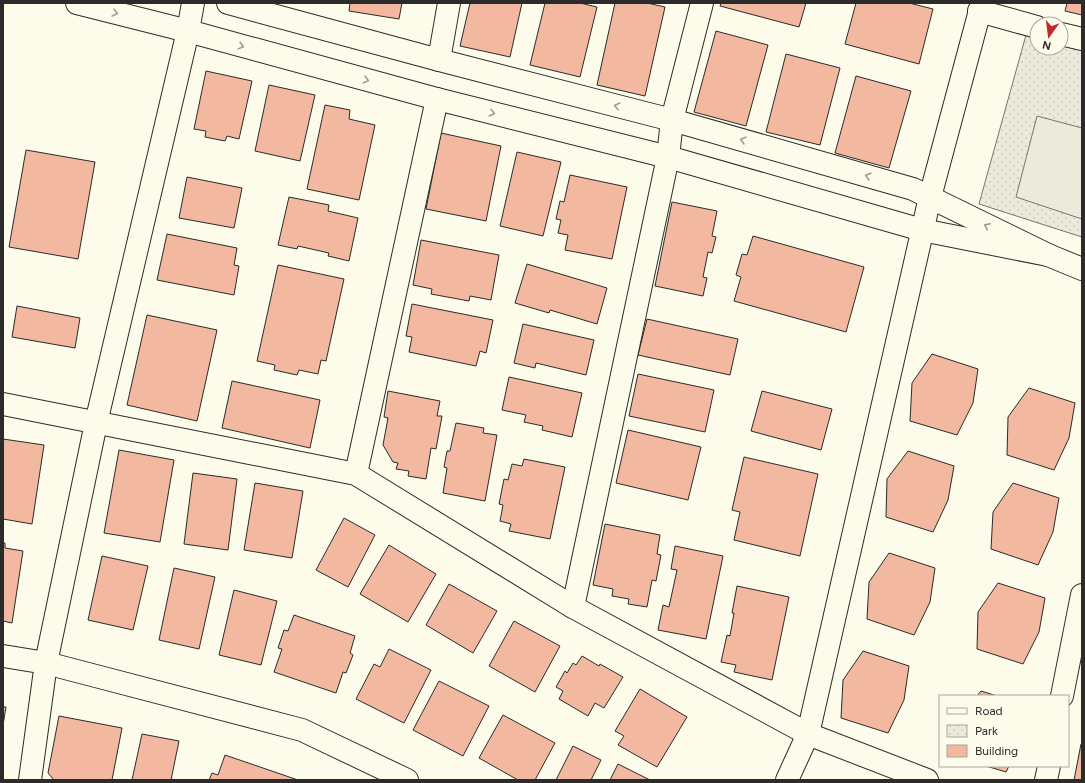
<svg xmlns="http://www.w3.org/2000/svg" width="1085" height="783" font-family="Figtree,sans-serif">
<defs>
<pattern id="park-dots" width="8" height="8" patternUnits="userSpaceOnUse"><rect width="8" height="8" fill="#ecebdb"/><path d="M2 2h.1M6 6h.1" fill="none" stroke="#cbcabc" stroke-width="1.8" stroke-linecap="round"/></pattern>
</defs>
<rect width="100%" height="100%" fill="#fdfbea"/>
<path fill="url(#park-dots)" stroke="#74746e" d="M1026,35L1037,38V48H1061V44L1082,49V237L979,204Z"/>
<path fill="#ecebdb" stroke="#74746e" d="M1037,116L1082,128V219L1016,197Z"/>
<g fill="#f2b8a0" stroke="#2b2b2b">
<path d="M350,3H402L399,19L349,11Z"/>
<path d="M470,3H522L510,57L460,46Z"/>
<path d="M545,3H580L597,7L580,77L530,65Z"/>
<path d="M615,3H647L665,7L645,96L597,85Z"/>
<path d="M721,3H806L799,27L720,6Z"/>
<path d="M856,3H909L933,9L919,64L845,44Z"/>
<path d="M1067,3H1082V15L1065,11Z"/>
<path d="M716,31L768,45L746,126L694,112Z"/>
<path d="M786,54L840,68L820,145L766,132Z"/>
<path d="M206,71L252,81L239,139L227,136L225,141L205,137L206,131L194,129Z"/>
<path d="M856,76L911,91L889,168L835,153Z"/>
<path d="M269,85L315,95L300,161L255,151Z"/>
<path d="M325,105L350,110L349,119L375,125L359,200L307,189Z"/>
<path d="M441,133L501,146L486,221L426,209Z"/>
<path d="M26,150L95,162L78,259L9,247Z"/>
<path d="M517,152L561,162L543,236L500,226Z"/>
<path d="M570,175L627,187L612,259L565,250L568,235L558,233L561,220L556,219L560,201L564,202Z"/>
<path d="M187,177L242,188L234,228L179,218Z"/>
<path d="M289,197L329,205L328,211L358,218L349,261L328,256L329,253L298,246L297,249L278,245Z"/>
<path d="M672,202L717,211L712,236L716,237L712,253L708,252L703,277L707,278L703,296L655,286Z"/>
<path d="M167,234L237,248L234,265L239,266L234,295L157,280Z"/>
<path d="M753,236L864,267L846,332L734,301L741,277L736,275L742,254L747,255Z"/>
<path d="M421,240L499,255L491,300L470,296L469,301L431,294L432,289L413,285Z"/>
<path d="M527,264L607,288L597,324L550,310L549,313L515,303Z"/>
<path d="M278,265L344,279L326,361L321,360L318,374L299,370L297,375L274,370L275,365L257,361Z"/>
<path d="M412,304L493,320L486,353L480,351L476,366L409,352L412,337L406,336Z"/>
<path d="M17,306L80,318L75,348L12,337Z"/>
<path d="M147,315L217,330L197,421L127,405Z"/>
<path d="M647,319L738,339L730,375L638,355Z"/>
<path d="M523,324L594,340L586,375L536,363L535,368L514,363Z"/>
<path d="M932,354L978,369L973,403L957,435L910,421L912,383Z"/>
<path d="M638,374L714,390L705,432L629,416Z"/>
<path d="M509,377L582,393L572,437L542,430L543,426L524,422L526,415L502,410Z"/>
<path d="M232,381L320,400L310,448L222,428Z"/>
<path d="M1029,388L1075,403L1069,438L1054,470L1007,455L1008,417Z"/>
<path d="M388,391L440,401L437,416H442L436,449L431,448L426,479L408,476L409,471L396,469L398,463L393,462L383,445L388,418L384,417Z"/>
<path d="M762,391L832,409L821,450L751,431Z"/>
<path d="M456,423L484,428L483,433L497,435L485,501L443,493L447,468L444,467L447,451H450Z"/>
<path d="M628,430L701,447L688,500L616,483Z"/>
<path d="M3,439L44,445L32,524L3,519Z"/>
<path d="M119,450L174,460L160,542L104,533Z"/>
<path d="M908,451L954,466L948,500L933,532L886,517L887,479Z"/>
<path d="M744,457L818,474L800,556L734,540L740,512L732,510Z"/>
<path d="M524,459L565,467L550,539L509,531L511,524L500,521L503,505L499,504L504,479L508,480L512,464L522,466Z"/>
<path d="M193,473L237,479L228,550L184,544Z"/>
<path d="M255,483L303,491L292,558L244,550Z"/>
<path d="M1013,483L1059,498L1053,532L1038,565L991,549L993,512Z"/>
<path d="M344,518L375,535L348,587L316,570Z"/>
<path d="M605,524L660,535L657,554L661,555L656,581L652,580L647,607L628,604L629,599L612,596L613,589L593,585Z"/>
<path d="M3,543H5V548L23,551L12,623L3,621Z"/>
<path d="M389,545L436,574L408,622L360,594Z"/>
<path d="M675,546L723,556L706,639L658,630L663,605L669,607L677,570L671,569Z"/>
<path d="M889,553L935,568L930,602L914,635L867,619L869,582Z"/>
<path d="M102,556L148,566L133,630L88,620Z"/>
<path d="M174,568L215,577L199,649L159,640Z"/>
<path d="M998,583L1045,598L1039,632L1023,664L977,649L978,612Z"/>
<path d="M449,584L497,611L473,653L426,625Z"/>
<path d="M737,586L789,597L772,680L734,672L736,665L721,662L727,635L730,636L734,613H732Z"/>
<path d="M234,590L277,601L261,665L219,655Z"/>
<path d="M294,615L355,636L350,653L353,655L346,673L343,672L336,693L274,672L282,649L278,648L284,630L288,631Z"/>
<path d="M514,621L560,646L535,692L489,666Z"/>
<path d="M389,649L431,670L404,723L356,699L374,664L380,667Z"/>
<path d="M863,651L909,666L904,700L888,733L841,718L843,680Z"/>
<path d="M582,656L599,666L600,664L623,677L604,708L595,703L588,716L559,699L563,691L556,687L565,671L567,673L573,663L576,665Z"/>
<path d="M439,681L489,706L463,756L413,730Z"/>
<path d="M640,689L687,717L657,767L618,745L624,736L615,731Z"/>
<path d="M981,691L997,696H977Z"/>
<path d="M3,707H6L3,725Z"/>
<path d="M503,715L555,743L535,780H518L479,758Z"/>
<path d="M59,716L122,728L112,780H54L48,773Z"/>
<path d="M142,734L179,741L171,780H132Z"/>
<path d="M1081,744H1082V780H1074Z"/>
<path d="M573,746L601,760L591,780H556Z"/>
<path d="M225,755L298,780H209L212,773L218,775Z"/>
<path d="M618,764L650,780H610Z"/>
<path d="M986,766H1009L1006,772Z"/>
</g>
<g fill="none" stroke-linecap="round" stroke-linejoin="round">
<g stroke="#2b2b2b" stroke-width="24">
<g id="minor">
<path d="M77,3L188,31L437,99L668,157L922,230L1048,255"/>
<path d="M228,3L439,60L672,120L913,189L1048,255L1082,269"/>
<path d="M979,11L1037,27"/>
<path d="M1061,34L1082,39"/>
<path d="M439,60L449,3"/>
<path d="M3,404L356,474L573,607L808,734L927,780"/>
<path d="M356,474L437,99"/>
<path d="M573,607L668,157L672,120L702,3"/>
<path d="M3,656L46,663L302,730L407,780"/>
<path d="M1062,696L1082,595"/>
<path d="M30,780L46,663L96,423L188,31L193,3"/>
<path d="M787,780L808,734L930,197L982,3"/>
<path d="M1046,780L1049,766"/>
</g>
</g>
<use href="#minor" stroke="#fdfbea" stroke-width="22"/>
</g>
<defs><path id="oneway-chevron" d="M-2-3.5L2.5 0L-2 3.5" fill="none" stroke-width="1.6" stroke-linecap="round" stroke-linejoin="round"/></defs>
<g stroke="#9e9d94">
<use href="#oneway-chevron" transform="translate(115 13) rotate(14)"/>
<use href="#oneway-chevron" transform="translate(241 46) rotate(15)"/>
<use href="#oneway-chevron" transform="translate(366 80) rotate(15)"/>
<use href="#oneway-chevron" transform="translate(617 106) rotate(-166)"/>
<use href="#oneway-chevron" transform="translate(492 113) rotate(14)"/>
<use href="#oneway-chevron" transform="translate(743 140) rotate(-164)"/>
<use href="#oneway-chevron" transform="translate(868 176) rotate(-164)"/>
<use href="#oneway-chevron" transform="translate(987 226) rotate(-154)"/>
</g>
<rect width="1085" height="783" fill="none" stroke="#2b2b2b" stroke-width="8"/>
<rect x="939" y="695" width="130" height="72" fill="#fdfbea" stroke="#a9a89e"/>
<rect x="947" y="708" width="20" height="6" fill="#fdfbea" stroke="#a9a89e"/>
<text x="975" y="715" font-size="12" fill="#2b2b2b">Road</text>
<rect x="947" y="725" width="20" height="12" fill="url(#park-dots)" stroke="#a9a89e"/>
<text x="975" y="735" font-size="12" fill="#2b2b2b">Park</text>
<rect x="947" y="745" width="20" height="12" fill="#f2b8a0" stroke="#a9a89e"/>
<text x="975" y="755" font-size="12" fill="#2b2b2b">Building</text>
<g transform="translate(1049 36) rotate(194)"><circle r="19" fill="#fdfbea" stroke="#a9a89e"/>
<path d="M0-3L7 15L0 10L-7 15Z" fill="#c62828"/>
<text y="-6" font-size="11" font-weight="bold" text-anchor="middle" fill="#2b2b2b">N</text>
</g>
</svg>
